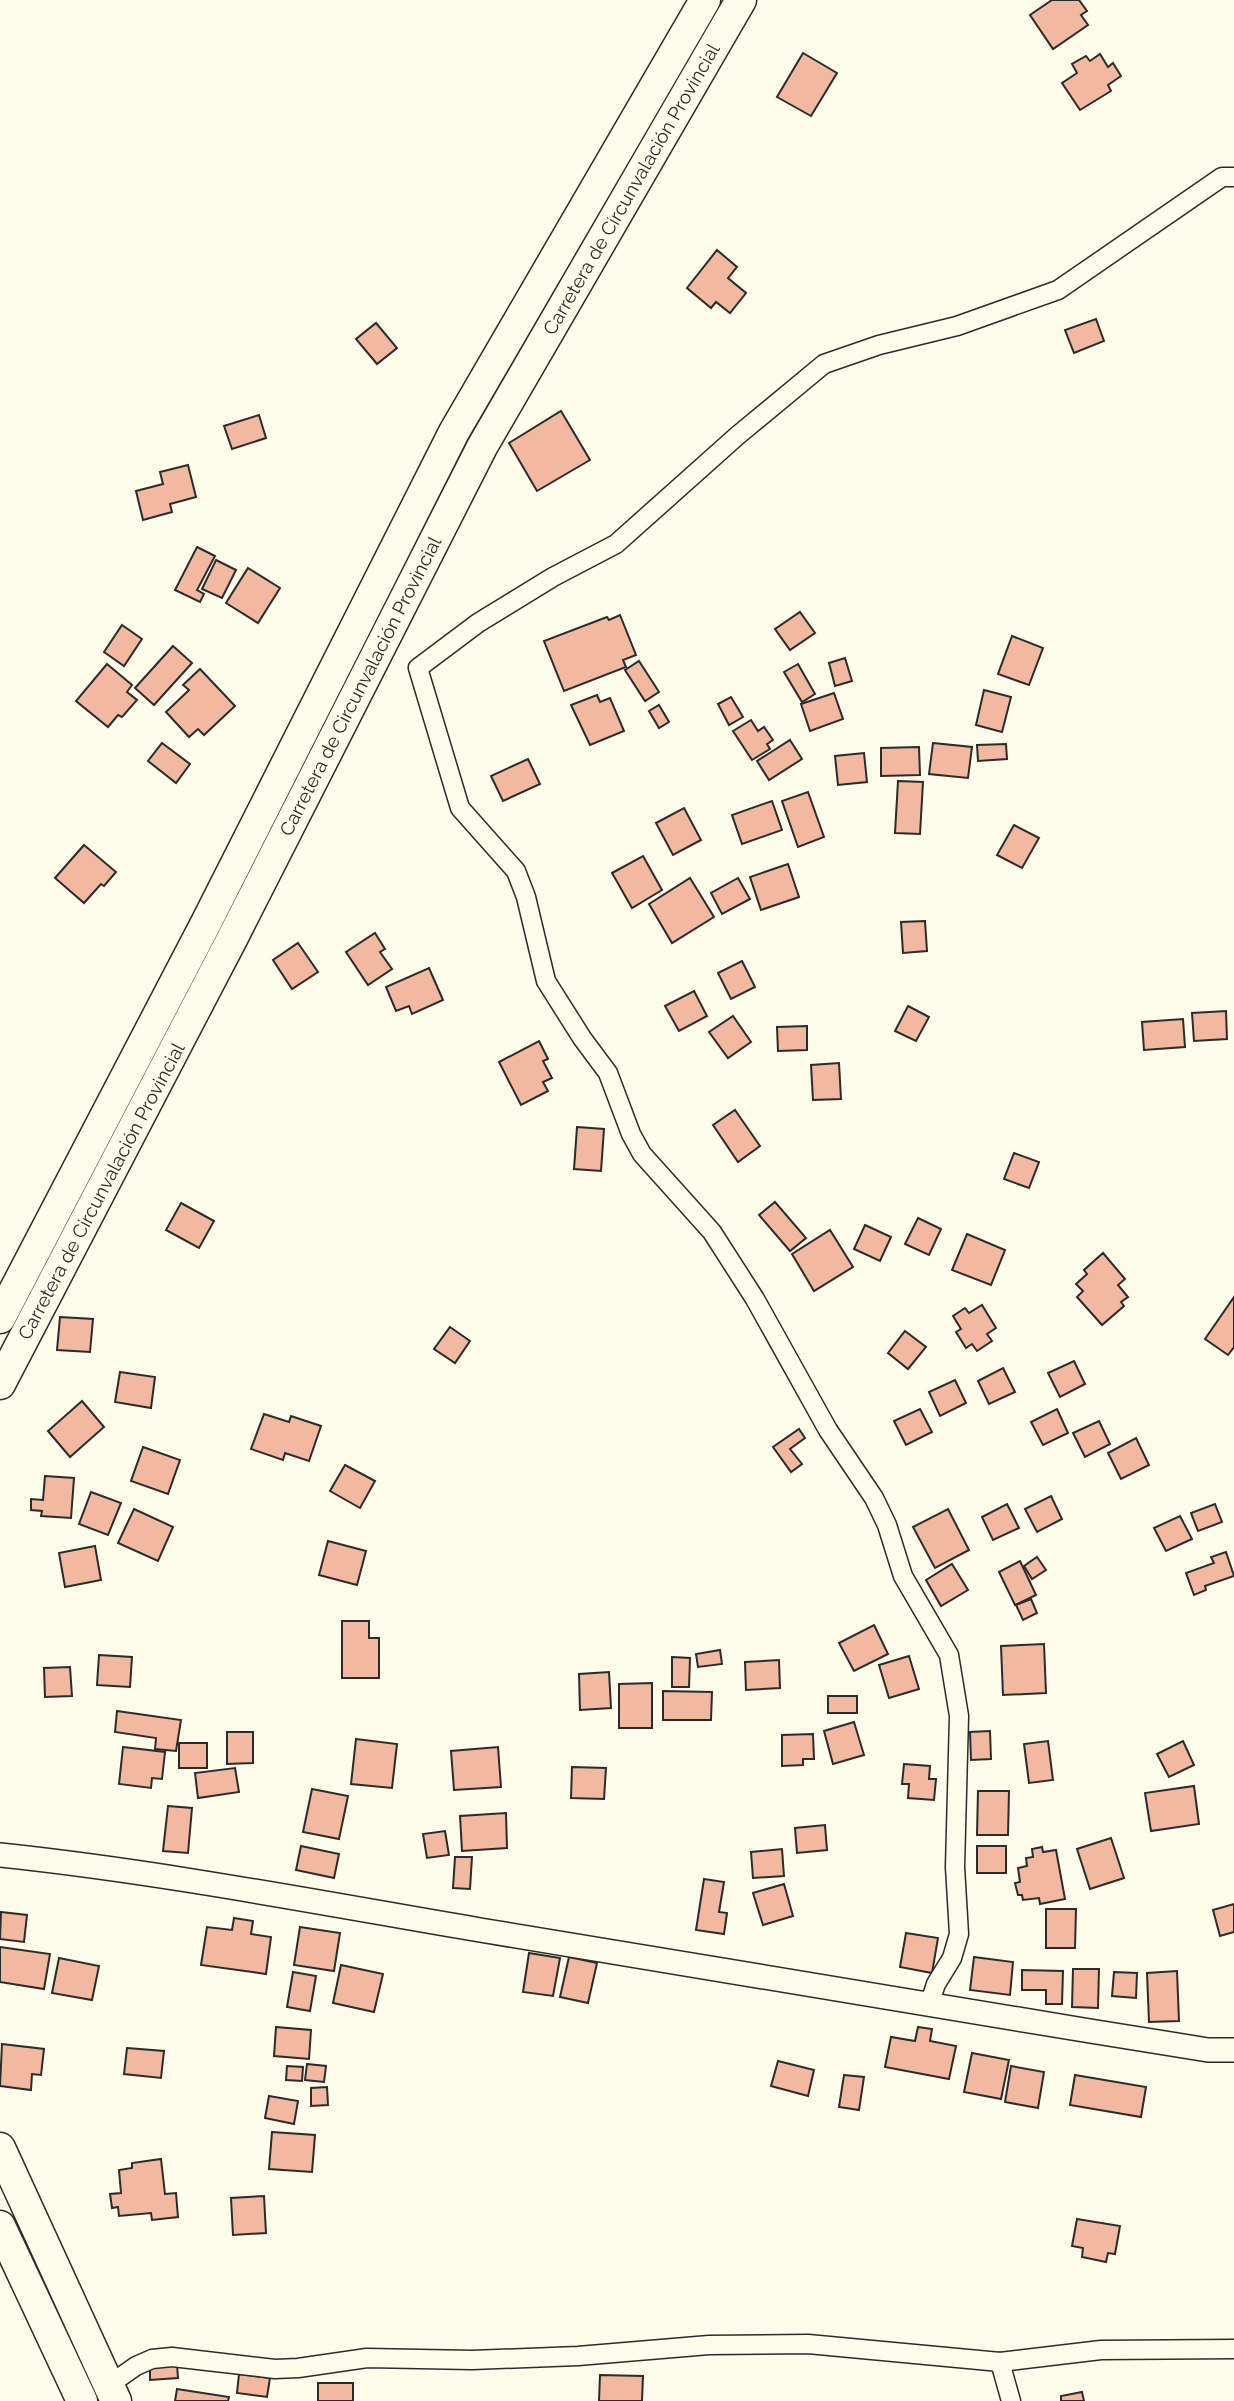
<svg xmlns="http://www.w3.org/2000/svg" width="1234" height="2401" font-family="Raleway,sans-serif">
<rect width="100%" height="100%" fill="#fdfbea"/>
<g fill="#f2b8a0" stroke="#2b2b2b" stroke-width="2">
<path d="M1052,0H1079L1087,11L1081,15L1088,25L1053,49L1030,15Z"/>
<path d="M803,53L837,73L811,116L777,97Z"/>
<path d="M1100,54L1108,67L1113,63L1121,76L1108,85L1111,91L1080,110L1062,83L1077,73L1072,64L1086,56L1090,61Z"/>
<path d="M717,250L737,267L728,278L746,293L730,313L716,302L711,308L687,288Z"/>
<path d="M1096,319L1104,341L1074,353L1065,330Z"/>
<path d="M376,323L397,348L377,364L356,339Z"/>
<path d="M561,411L590,460L537,491L509,443Z"/>
<path d="M259,415L266,438L232,449L224,426Z"/>
<path d="M188,465L196,497L170,504L172,512L143,520L136,491L163,484L160,472Z"/>
<path d="M197,547L215,556L197,590L204,594L200,602L175,590Z"/>
<path d="M216,560L236,570L222,598L202,589Z"/>
<path d="M248,568L280,588L258,623L226,603Z"/>
<path d="M800,612L815,633L790,650L775,629Z"/>
<path d="M620,615L636,655L623,660L626,667L564,691L544,641L607,617L609,620Z"/>
<path d="M122,625L142,639L124,666L104,652Z"/>
<path d="M1012,636L1043,648L1029,685L998,674Z"/>
<path d="M173,646L192,663L154,705L135,688Z"/>
<path d="M845,658L852,681L835,686L829,663Z"/>
<path d="M639,661L659,692L645,701L625,670Z"/>
<path d="M107,664L132,685L127,692L137,700L122,717L118,715L108,727L76,701Z"/>
<path d="M798,664L815,694L802,702L784,672Z"/>
<path d="M200,669L235,706L204,735L198,729L189,737L166,712L189,690L183,685Z"/>
<path d="M984,690L1011,697L1002,732L976,725Z"/>
<path d="M834,693L843,719L810,731L801,704Z"/>
<path d="M597,695L600,702L610,698L624,731L590,745L571,705Z"/>
<path d="M731,697L743,717L729,725L718,704Z"/>
<path d="M659,705L669,722L659,728L649,711Z"/>
<path d="M751,720L758,731L764,727L773,740L767,744L770,749L752,760L733,731Z"/>
<path d="M790,740L802,759L769,780L757,761Z"/>
<path d="M162,743L190,764L176,783L148,761Z"/>
<path d="M933,743L972,747L968,778L929,774Z"/>
<path d="M1006,744L1007,759L978,761L977,745Z"/>
<path d="M919,747L920,775L881,776V748Z"/>
<path d="M864,753L867,782L838,785L835,756Z"/>
<path d="M528,759L540,784L503,801L491,776Z"/>
<path d="M898,781L923,782L920,834L895,833Z"/>
<path d="M808,792L824,837L798,847L782,801Z"/>
<path d="M772,801L782,830L742,844L732,815Z"/>
<path d="M684,808L701,840L673,855L656,823Z"/>
<path d="M1014,825L1039,838L1022,868L997,855Z"/>
<path d="M84,845L116,872L104,886L101,884L84,903L55,878Z"/>
<path d="M643,856L662,890L632,908L612,873Z"/>
<path d="M788,864L799,897L761,910L750,877Z"/>
<path d="M690,878L714,917L672,943L649,904Z"/>
<path d="M738,878L750,899L722,914L711,893Z"/>
<path d="M925,921L927,951L903,953L901,922Z"/>
<path d="M375,933L385,949L380,952L392,969L368,985L346,952Z"/>
<path d="M298,943L318,972L292,989L273,960Z"/>
<path d="M742,961L755,987L731,999L718,973Z"/>
<path d="M429,968L443,1000L412,1014L409,1006L396,1011L386,987Z"/>
<path d="M694,991L707,1016L679,1031L665,1006Z"/>
<path d="M908,1006L929,1017L916,1041L895,1031Z"/>
<path d="M1226,1011L1227,1039L1194,1041L1192,1013Z"/>
<path d="M733,1016L751,1042L728,1058L709,1032Z"/>
<path d="M1183,1019L1185,1047L1144,1050L1142,1022Z"/>
<path d="M807,1026V1050L778,1051L777,1027Z"/>
<path d="M539,1041L548,1059L543,1061L552,1078L543,1082L548,1091L521,1105L499,1062Z"/>
<path d="M839,1063L841,1099L813,1100L811,1065Z"/>
<path d="M735,1110L760,1146L738,1162L713,1125Z"/>
<path d="M577,1127L604,1129L601,1171L574,1169Z"/>
<path d="M1014,1153L1039,1162L1029,1188L1004,1179Z"/>
<path d="M775,1202L806,1238L790,1251L759,1215Z"/>
<path d="M181,1203L214,1221L199,1248L166,1230Z"/>
<path d="M918,1218L941,1229L929,1255L905,1244Z"/>
<path d="M865,1225L891,1237L880,1261L854,1249Z"/>
<path d="M830,1230L853,1267L814,1291L792,1254Z"/>
<path d="M967,1234L1005,1250L991,1285L952,1270Z"/>
<path d="M1103,1253L1125,1279L1118,1285L1128,1297L1121,1302L1124,1306L1102,1325L1077,1297L1083,1291L1076,1284L1087,1274L1084,1270Z"/>
<path d="M1234,1297V1347L1228,1355L1205,1339Z"/>
<path d="M982,1305L996,1328L987,1334L992,1341L977,1351L972,1344L966,1348L956,1332L961,1329L953,1316L965,1308L969,1313Z"/>
<path d="M60,1317L93,1319L90,1352L57,1350Z"/>
<path d="M450,1327L470,1341L455,1363L434,1349Z"/>
<path d="M905,1331L926,1347L908,1369L888,1353Z"/>
<path d="M1074,1361L1085,1384L1060,1397L1048,1373Z"/>
<path d="M1003,1368L1015,1392L989,1404L978,1381Z"/>
<path d="M120,1372L155,1377L151,1408L115,1402Z"/>
<path d="M955,1380L966,1403L940,1416L929,1392Z"/>
<path d="M82,1401L104,1427L70,1457L48,1431Z"/>
<path d="M920,1409L932,1432L906,1445L894,1421Z"/>
<path d="M1057,1409L1068,1433L1043,1445L1031,1422Z"/>
<path d="M264,1414L289,1422L291,1416L321,1426L309,1461L285,1453L283,1460L251,1449Z"/>
<path d="M1099,1421L1110,1444L1085,1457L1073,1433Z"/>
<path d="M799,1429L805,1438L790,1449L802,1464L791,1472L773,1447Z"/>
<path d="M1136,1438L1149,1465L1121,1479L1108,1453Z"/>
<path d="M143,1447L180,1460L168,1494L131,1481Z"/>
<path d="M345,1465L375,1481L360,1508L330,1491Z"/>
<path d="M45,1476L74,1478L71,1518L41,1516L42,1511L31,1510V1499L43,1500Z"/>
<path d="M91,1492L121,1503L108,1535L79,1524Z"/>
<path d="M1051,1496L1062,1519L1037,1532L1025,1509Z"/>
<path d="M1007,1504L1019,1528L993,1540L982,1517Z"/>
<path d="M1215,1504L1222,1522L1198,1531L1191,1513Z"/>
<path d="M134,1509L173,1527L158,1561L118,1543Z"/>
<path d="M948,1509L969,1550L935,1568L913,1527Z"/>
<path d="M1180,1516L1192,1539L1166,1551L1154,1528Z"/>
<path d="M328,1541L366,1551L357,1585L319,1575Z"/>
<path d="M95,1546L101,1580L65,1587L59,1553Z"/>
<path d="M1226,1552L1234,1576L1205,1586L1206,1590L1194,1595L1186,1573L1214,1563L1211,1557Z"/>
<path d="M1037,1557L1046,1570L1032,1579L1024,1566Z"/>
<path d="M1020,1561L1036,1595L1015,1605L999,1572Z"/>
<path d="M952,1564L968,1590L941,1606L926,1580Z"/>
<path d="M1031,1599L1037,1613L1023,1620L1016,1605Z"/>
<path d="M342,1621H369V1638H379V1678H342Z"/>
<path d="M874,1625L888,1654L854,1671L839,1643Z"/>
<path d="M1044,1644L1046,1693L1003,1695L1001,1646Z"/>
<path d="M720,1650L722,1664L698,1667L696,1654Z"/>
<path d="M99,1655L132,1657L130,1687L97,1685Z"/>
<path d="M909,1656L919,1689L889,1698L879,1665Z"/>
<path d="M672,1657L690,1658L689,1687H672Z"/>
<path d="M779,1660L780,1688L746,1690L745,1662Z"/>
<path d="M70,1667L72,1696L45,1697L44,1668Z"/>
<path d="M609,1672L611,1708L580,1710L579,1674Z"/>
<path d="M652,1683V1728H619V1684Z"/>
<path d="M663,1691L712,1692L711,1720H663Z"/>
<rect x="828" y="1696" width="29" height="17"/>
<path d="M117,1711L181,1720L176,1751L155,1749L156,1738L115,1732Z"/>
<path d="M854,1722L864,1755L833,1764L824,1731Z"/>
<path d="M990,1731L991,1759L971,1760L970,1732Z"/>
<path d="M227,1732H253V1763L227,1764Z"/>
<path d="M813,1734L814,1759H803V1765L782,1766V1735Z"/>
<path d="M356,1739L397,1744L392,1788L351,1784Z"/>
<path d="M1048,1741L1053,1780L1029,1783L1024,1744Z"/>
<path d="M1183,1741L1194,1765L1169,1777L1157,1754Z"/>
<rect x="179" y="1743" width="28" height="25"/>
<path d="M123,1747L165,1752L162,1779L152,1778L151,1788L119,1784Z"/>
<path d="M498,1747L501,1787L454,1790L451,1751Z"/>
<path d="M904,1764L930,1766L929,1779H936L934,1800L908,1798L909,1784H902Z"/>
<path d="M572,1767L606,1768L604,1799L571,1798Z"/>
<path d="M235,1768L239,1792L198,1798L195,1773Z"/>
<path d="M1194,1786L1199,1824L1151,1831L1145,1793Z"/>
<path d="M312,1789L348,1796L339,1839L303,1832Z"/>
<path d="M978,1791H1009L1008,1835H977Z"/>
<path d="M168,1806L192,1808L188,1853L163,1851Z"/>
<path d="M506,1813L507,1848L462,1851L460,1816Z"/>
<path d="M825,1825L827,1850L797,1853L795,1828Z"/>
<path d="M445,1831L449,1855L427,1858L423,1834Z"/>
<path d="M1111,1838L1124,1878L1090,1889L1077,1849Z"/>
<path d="M301,1846L339,1854L334,1878L296,1870Z"/>
<rect x="977" y="1846" width="29" height="27"/>
<path d="M1042,1847L1043,1852L1056,1850L1065,1899L1040,1904L1039,1898L1023,1900L1022,1895H1018L1015,1883L1020,1882L1018,1868L1027,1866L1026,1858L1033,1857L1032,1849Z"/>
<path d="M782,1849L784,1876L753,1878L751,1852Z"/>
<path d="M455,1857H472L470,1889L453,1888Z"/>
<path d="M704,1879L724,1882L719,1912L727,1913L724,1934L696,1930Z"/>
<path d="M784,1884L793,1916L763,1925L753,1893Z"/>
<path d="M1234,1904V1932L1220,1936L1213,1910Z"/>
<path d="M1046,1909H1076L1075,1948H1046Z"/>
<path d="M1,1912L27,1915L24,1942L0,1939Z"/>
<path d="M234,1918L253,1921L251,1934L271,1937L266,1974L201,1965L207,1927L232,1930Z"/>
<path d="M300,1927L340,1933L334,1971L294,1965Z"/>
<path d="M906,1933L938,1938L932,1973L900,1967Z"/>
<path d="M0,1947L50,1954L44,1989L0,1982Z"/>
<path d="M529,1953L560,1958L553,1996L523,1992Z"/>
<path d="M569,1957L597,1963L588,2003L560,1997Z"/>
<path d="M974,1957L1013,1962L1010,1995L970,1990Z"/>
<path d="M59,1958L99,1966L92,2000L52,1993Z"/>
<path d="M341,1965L383,1974L374,2012L333,2003Z"/>
<path d="M1073,1969H1099L1098,2008L1072,2007Z"/>
<path d="M1022,1970L1063,1971L1062,2004H1046V1990H1022Z"/>
<path d="M1177,1971L1179,2021L1149,2022L1147,1973Z"/>
<path d="M293,1972L316,1976L310,2011L287,2007Z"/>
<path d="M1114,1972L1137,1973L1136,1998L1112,1996Z"/>
<path d="M276,2027L311,2030L309,2059L274,2056Z"/>
<path d="M918,2027L932,2029L930,2041L956,2046L949,2079L885,2067L891,2037L915,2041Z"/>
<path d="M2,2044L44,2049L41,2075L32,2074L31,2090L0,2086Z"/>
<path d="M127,2048L164,2051L161,2078L124,2074Z"/>
<path d="M972,2053L1009,2060L1001,2099L964,2092Z"/>
<path d="M778,2061L814,2070L808,2096L771,2086Z"/>
<path d="M307,2064L326,2066L324,2082L305,2080Z"/>
<path d="M287,2066L303,2067L302,2081L286,2080Z"/>
<path d="M1011,2066L1044,2072L1038,2108L1005,2102Z"/>
<path d="M844,2075L864,2077L859,2110L839,2107Z"/>
<path d="M1075,2075L1146,2087L1141,2117L1070,2105Z"/>
<path d="M327,2087L328,2105L311,2106V2088Z"/>
<path d="M269,2096L298,2101L294,2124L265,2118Z"/>
<path d="M272,2132L315,2135L312,2172L269,2169Z"/>
<path d="M161,2159L165,2194L176,2193L178,2217L152,2220L151,2213L119,2216L118,2207L112,2208L110,2194L121,2193L119,2170L132,2168V2163Z"/>
<path d="M264,2196L266,2233L233,2235L231,2198Z"/>
<path d="M1077,2219L1120,2226L1115,2254L1108,2253L1106,2262L1082,2257L1083,2248L1072,2246Z"/>
<path d="M177,2364L178,2378L150,2380V2366Z"/>
<path d="M239,2374L270,2378L267,2397L237,2393Z"/>
<path d="M600,2375L643,2376L642,2401H599Z"/>
<rect x="318" y="2383" width="35" height="18"/>
<path d="M177,2389L229,2397L228,2401H175Z"/>
<path d="M1082,2392L1084,2401H1061V2396Z"/>
</g>
<g fill="none" stroke-linecap="round" stroke-linejoin="round">
<g stroke="#2b2b2b" stroke-width="21">
<g id="minor">
<path d="M929,2005L936,1984L952,1958L959,1934L955,1867L959,1716L949,1655L903,1576L887,1525L874,1498L828,1430L755,1299L712,1232L642,1154L631,1134L608,1073L582,1038L546,981L526,897L516,871L460,808L418,668L478,623L553,577L616,544L737,436L824,364L879,345L957,326L1058,290L1222,177H1234"/>
<path d="M1000,2362L1011,2401"/>
<path d="M109,2385L136,2366L152,2359L172,2357L275,2369L298,2368L367,2358L472,2360L578,2356L709,2345L808,2344L1000,2362L1101,2350L1234,2349"/>
</g>
</g>
<g stroke="#2b2b2b" stroke-width="26">
<path id="tertiary" d="M0,1855C161,1872 321,1903 480,1930C722,1971 965,2011 1208,2050H1234"/>
</g>
<g stroke="#2b2b2b" stroke-width="33">
<g id="trunk">
<path d="M0,1318L206,923L454,432L705,0"/>
<path d="M0,1384L233,937L482,447L741,0"/>
<path d="M0,2148L116,2401"/>
<path d="M0,2226L82,2401"/>
</g>
</g>
<use href="#minor" stroke="#fdfbea" stroke-width="18"/>
<use href="#tertiary" stroke="#fdfbea" stroke-width="23"/>
<use href="#trunk" stroke="#fdfbea" stroke-width="30"/>
</g>
<g text-anchor="middle" dominant-baseline="central" stroke-width="5" stroke-linejoin="round" paint-order="stroke">
<g font-size="19" fill="#2b2b2b" stroke="#fdfbea">
<text transform="translate(631 189) rotate(-60)">Carretera de Circunvalación Provincial</text>
<text transform="translate(360 686) rotate(-63)">Carretera de Circunvalación Provincial</text>
<text transform="translate(101 1191) rotate(-62)">Carretera de Circunvalación Provincial</text>
</g>
</g>
</svg>
